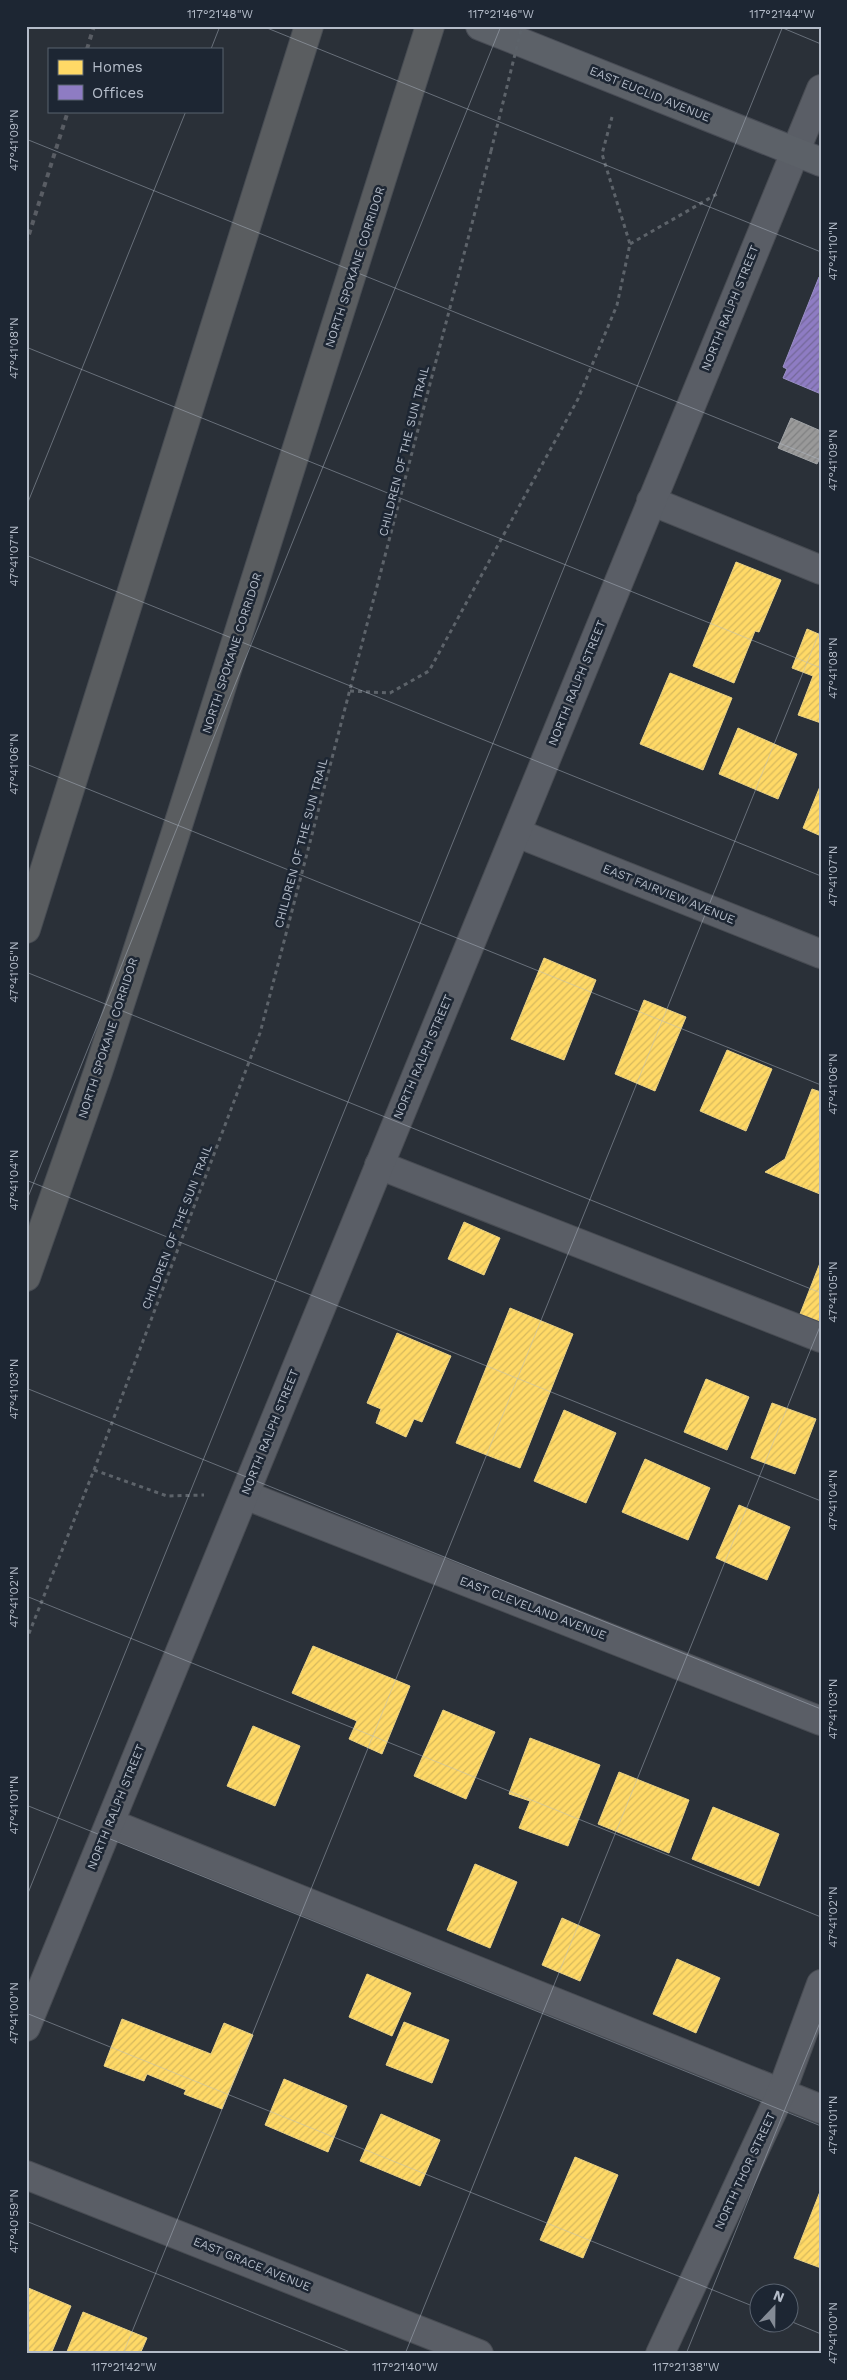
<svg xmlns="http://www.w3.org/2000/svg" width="847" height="2380" font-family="'Work Sans',sans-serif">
<defs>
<pattern id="homes-hatch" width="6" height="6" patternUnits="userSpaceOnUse" patternTransform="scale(1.25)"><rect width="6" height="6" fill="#ffd966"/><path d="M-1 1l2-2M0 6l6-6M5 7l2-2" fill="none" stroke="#d7b95e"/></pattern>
<pattern id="offices-hatch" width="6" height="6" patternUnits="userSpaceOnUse" patternTransform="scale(1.25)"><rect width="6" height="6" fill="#8e7cc3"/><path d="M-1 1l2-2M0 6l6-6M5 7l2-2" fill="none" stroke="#74689a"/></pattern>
<pattern id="industry-hatch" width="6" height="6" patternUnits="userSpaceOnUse" patternTransform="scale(1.25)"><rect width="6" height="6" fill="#999"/><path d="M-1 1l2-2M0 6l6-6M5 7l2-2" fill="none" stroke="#808182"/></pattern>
</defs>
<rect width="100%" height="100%" fill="#2a3038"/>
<g fill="url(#homes-hatch)" stroke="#e8d084">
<path d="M736,562L781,580L759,632L755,631L734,683L693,666Z"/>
<path d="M807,629L821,635V723L798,715L813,676L792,668Z"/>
<path d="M670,673L732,698L703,770L640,744Z"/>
<path d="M738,728L797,754L778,799L719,774Z"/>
<path d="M821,784V836L803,828Z"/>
<path d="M544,958L596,980L564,1060L511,1039Z"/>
<path d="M644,1000L686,1017L655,1091L615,1074Z"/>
<path d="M727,1050L772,1069L746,1131L700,1111Z"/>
<path d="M812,1089L821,1092L820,1194L765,1172L785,1159Z"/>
<path d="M464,1222L500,1238L484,1275L448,1259Z"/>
<path d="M820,1263L821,1264V1322L800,1314Z"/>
<path d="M510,1308L573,1334L520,1468L456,1443Z"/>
<path d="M397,1333L451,1356L422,1422L414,1419L406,1437L376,1423L381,1409L367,1403Z"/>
<path d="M706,1379L749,1397L727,1450L684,1432Z"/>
<path d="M772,1403L816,1419L795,1474L751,1458Z"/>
<path d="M564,1410L616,1433L586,1503L534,1481Z"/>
<path d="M645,1459L710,1488L688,1540L622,1512Z"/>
<path d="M739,1505L790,1527L767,1580L716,1558Z"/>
<path d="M313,1646L410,1686L382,1754L349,1739L357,1721L292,1693Z"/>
<path d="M443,1710L495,1732L466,1799L414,1776Z"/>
<path d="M253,1726L300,1746L275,1806L227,1786Z"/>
<path d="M530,1738L600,1765L568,1846L519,1828L530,1801L509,1794Z"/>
<path d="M619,1772L689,1800L669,1853L598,1824Z"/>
<path d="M713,1807L779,1834L759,1886L692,1859Z"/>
<path d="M475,1864L517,1882L490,1948L447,1930Z"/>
<path d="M562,1918L600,1935L580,1981L542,1965Z"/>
<path d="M677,1959L720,1978L696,2033L653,2014Z"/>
<path d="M367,1974L411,1993L392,2036L349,2017Z"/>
<path d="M122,2019L211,2054L224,2023L253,2035L222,2109L184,2094L186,2090L147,2074L144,2081L104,2066Z"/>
<path d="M404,2022L449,2040L432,2083L386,2065Z"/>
<path d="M284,2079L347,2106L328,2152L265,2125Z"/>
<path d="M381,2114L440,2140L420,2186L360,2161Z"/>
<path d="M575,2157L618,2175L583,2258L540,2240Z"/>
<path d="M821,2189V2268L794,2258Z"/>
<path d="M26,2287L71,2306L51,2354H26Z"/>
<path d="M83,2312L147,2338L140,2354H66Z"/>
</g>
<path fill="url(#offices-hatch)" stroke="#998fc5" d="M819,277H821V394L783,378L787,369L783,367Z"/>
<path fill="url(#industry-hatch)" stroke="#a1a4a7" d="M791,418L821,431V456L817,464L778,448Z"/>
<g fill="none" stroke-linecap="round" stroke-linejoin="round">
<g stroke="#484c53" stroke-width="30">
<g id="minor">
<path d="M651,501L821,570"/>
<path d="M517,833L821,954"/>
<path d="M379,1165L821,1338"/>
<path d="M245,1495L821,1721"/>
<path d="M110,1823L821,2109"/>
<path d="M26,2027L821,89"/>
<path d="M26,2175L479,2354"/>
<path d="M660,2354L781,2093L821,1984"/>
</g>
</g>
<g stroke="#484c55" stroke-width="30">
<path id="major" d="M480,26L821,162"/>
</g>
<g stroke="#474c53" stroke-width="30">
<g id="highway">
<path d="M26,929L309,26"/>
<path d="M26,1277L98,1072L174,838L430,26"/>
</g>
</g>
<g stroke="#5d636a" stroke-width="3" stroke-dasharray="4 4" stroke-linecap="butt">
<path d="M630,244L717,194"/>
<path d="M350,691L390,693L429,671L578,399L617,305L630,244L602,154L612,117"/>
<path d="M94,1470L167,1496L204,1495"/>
<path d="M26,1641L94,1470L260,1033L491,151"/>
</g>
<use href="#minor" stroke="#5a5e66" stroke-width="28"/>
<use href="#major" stroke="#5c6168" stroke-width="28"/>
<use href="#highway" stroke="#5a5d60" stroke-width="28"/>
<g stroke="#595d64" stroke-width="4" stroke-dasharray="5 5" stroke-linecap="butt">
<path d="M87,49L94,26"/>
<path d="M26,244L68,111"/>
</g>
<path stroke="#5d636a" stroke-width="3" stroke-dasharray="4 4" stroke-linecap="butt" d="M491,151L522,26"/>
</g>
<path fill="none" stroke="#b4bcc9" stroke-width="1" stroke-opacity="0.45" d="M262,26L821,252M778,26L821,44M211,49L220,26M26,139L821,460M26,347L821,668M26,507L186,111M26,555L821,876M26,764L821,1085M26,972L821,1293M26,1180L821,1501M26,1202L501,26M26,1388L821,1709M26,1596L821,1917M26,1805L821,2126M26,1898L783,26M26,2013L760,2309M26,2221L355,2354M790,2321L821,2334M123,2354L821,628M405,2354L821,1324M686,2354L821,2020"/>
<g text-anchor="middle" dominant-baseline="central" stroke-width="5" stroke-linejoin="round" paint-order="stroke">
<g font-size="12" fill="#b4bcc9" stroke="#1d2633">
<text transform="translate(650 94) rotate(22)">EAST EUCLID AVENUE</text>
<text transform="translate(355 267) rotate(-72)">NORTH SPOKANE CORRIDOR</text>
<text transform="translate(730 308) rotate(-68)">NORTH RALPH STREET</text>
<text transform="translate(404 451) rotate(-76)">CHILDREN OF THE SUN TRAIL</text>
<text transform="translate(232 653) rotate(-72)">NORTH SPOKANE CORRIDOR</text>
<text transform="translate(577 683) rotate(-68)">NORTH RALPH STREET</text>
<text transform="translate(301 843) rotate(-75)">CHILDREN OF THE SUN TRAIL</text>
<text transform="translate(669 894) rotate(22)">EAST FAIRVIEW AVENUE</text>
<text transform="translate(108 1038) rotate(-72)">NORTH SPOKANE CORRIDOR</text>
<text transform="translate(423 1057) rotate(-67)">NORTH RALPH STREET</text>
<text transform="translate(177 1227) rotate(-69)">CHILDREN OF THE SUN TRAIL</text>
<text transform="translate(270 1432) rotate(-68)">NORTH RALPH STREET</text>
<text transform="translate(533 1608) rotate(21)">EAST CLEVELAND AVENUE</text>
<text transform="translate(116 1807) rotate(-68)">NORTH RALPH STREET</text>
<text transform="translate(745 2171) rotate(-65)">NORTH THOR STREET</text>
<text transform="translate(252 2264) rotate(22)">EAST GRACE AVENUE</text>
</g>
</g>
<rect width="847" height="2380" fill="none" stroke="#1d2633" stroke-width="55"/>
<rect x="48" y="48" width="175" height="65" fill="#1d2633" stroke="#59626f"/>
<rect x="58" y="60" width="25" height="15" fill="#ffd966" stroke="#59626f"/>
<text x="92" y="72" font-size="15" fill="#b4bcc9">Homes</text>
<rect x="58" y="85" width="25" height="15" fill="#8e7cc3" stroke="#59626f"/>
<text x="92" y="98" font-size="15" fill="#b4bcc9">Offices</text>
<g transform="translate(774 2308) rotate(22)"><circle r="24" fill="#1d2633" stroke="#59626f"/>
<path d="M0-4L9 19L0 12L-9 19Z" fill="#848b96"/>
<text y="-8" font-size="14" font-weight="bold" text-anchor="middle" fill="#b4bcc9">N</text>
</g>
<rect x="28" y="28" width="792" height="2324" fill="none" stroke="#b4bcc9" stroke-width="2"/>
<g font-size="12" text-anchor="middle" fill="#b4bcc9">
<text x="220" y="18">117°21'48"W</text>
<text x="501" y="18">117°21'46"W</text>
<text x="782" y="18">117°21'44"W</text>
<text transform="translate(14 140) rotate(-90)" y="4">47°41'09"N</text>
<text transform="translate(833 251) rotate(-90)" y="4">47°41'10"N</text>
<text transform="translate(14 348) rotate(-90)" y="4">47°41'08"N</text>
<text transform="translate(833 460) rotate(-90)" y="4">47°41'09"N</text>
<text transform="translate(14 556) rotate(-90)" y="4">47°41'07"N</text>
<text transform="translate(833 668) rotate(-90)" y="4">47°41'08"N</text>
<text transform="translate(14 764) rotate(-90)" y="4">47°41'06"N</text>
<text transform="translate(833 876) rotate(-90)" y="4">47°41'07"N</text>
<text transform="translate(14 972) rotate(-90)" y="4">47°41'05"N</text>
<text transform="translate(833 1084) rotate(-90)" y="4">47°41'06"N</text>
<text transform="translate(14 1180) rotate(-90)" y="4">47°41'04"N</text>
<text transform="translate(833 1292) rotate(-90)" y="4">47°41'05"N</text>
<text transform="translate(14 1389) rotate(-90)" y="4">47°41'03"N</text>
<text transform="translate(833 1500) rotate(-90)" y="4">47°41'04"N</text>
<text transform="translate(14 1597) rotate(-90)" y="4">47°41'02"N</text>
<text transform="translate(833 1709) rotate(-90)" y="4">47°41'03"N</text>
<text transform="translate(14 1805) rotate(-90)" y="4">47°41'01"N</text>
<text transform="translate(833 1917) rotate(-90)" y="4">47°41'02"N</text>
<text transform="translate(14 2013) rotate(-90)" y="4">47°41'00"N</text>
<text transform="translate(833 2125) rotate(-90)" y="4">47°41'01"N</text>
<text transform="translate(14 2221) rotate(-90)" y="4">47°40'59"N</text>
<text transform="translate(833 2333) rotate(-90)" y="4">47°41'00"N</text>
<text x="124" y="2371">117°21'42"W</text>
<text x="405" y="2371">117°21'40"W</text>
<text x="686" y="2371">117°21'38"W</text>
</g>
</svg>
